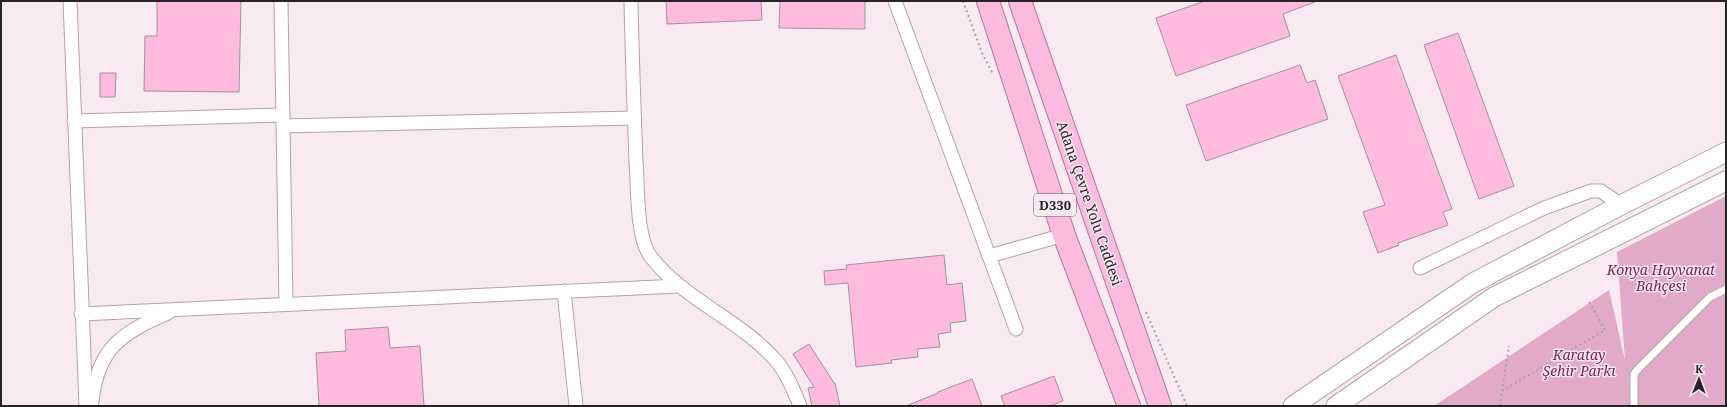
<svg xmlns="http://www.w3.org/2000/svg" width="1727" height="407" font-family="'Noto Serif',serif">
<rect width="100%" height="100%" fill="#f9eaf1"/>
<path fill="#e1aac6" d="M1726,196V406H1434L1609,290L1625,360L1617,252Z"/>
<g fill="#ffbbde" stroke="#a1939a">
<path d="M157,1H241L239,92L144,91L145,36H157Z"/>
<path d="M666,1H761L762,20L667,24Z"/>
<path d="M780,1H865V29L779,28Z"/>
<path d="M1205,1H1315V2L1283,14L1290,36L1176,76L1156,18Z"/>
<path d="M1458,33L1514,186L1479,199L1424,45Z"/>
<path d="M1396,55L1452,209L1443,212L1448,225L1398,243L1399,245L1378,253L1363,212L1385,205L1338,76Z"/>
<path d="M1300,65L1307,83L1315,80L1328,119L1206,161L1186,105Z"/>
<path d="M100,73H116L115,97H100Z"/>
<path d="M944,255L947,285L962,283L966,321L950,323L951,332L938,334L940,347L917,349L918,357L891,360L892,363L856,367L848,283L825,285L824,271L847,269L846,265Z"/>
<path d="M388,327L390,348L420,346L424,406H319L316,353L346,351L345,330Z"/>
<path d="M809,344L834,383H835L840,406H812L808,388L814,387L793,354Z"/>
<path d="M1054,376L1063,401L1050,406H1005L1001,396Z"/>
<path d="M972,379L982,406H906L938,393V392Z"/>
</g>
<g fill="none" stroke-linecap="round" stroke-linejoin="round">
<g stroke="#b2a4aa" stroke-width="9">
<path id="service" d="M1634,406V374L1639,368L1710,297L1726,289"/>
</g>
<g stroke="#b2a4aa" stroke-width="15">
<g id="minor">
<path d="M70,1L86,406"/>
<path d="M281,1L286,304"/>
<path d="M631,1C632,55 634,108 636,162C638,185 636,239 651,257C685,301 742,320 778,363C788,376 794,391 800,406"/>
<path d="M895,1L1016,329"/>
<path d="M74,121L283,115"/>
<path d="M283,126L634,118"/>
<path d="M989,256L1064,235"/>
<path d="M1420,268L1544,208L1591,191H1601L1621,205"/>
<path d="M564,291L576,406"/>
<path d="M81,314L679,286"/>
<path d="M92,402C97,349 122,332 168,313"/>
</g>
</g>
<g stroke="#b2a4aa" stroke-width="21">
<g id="secondary">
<path d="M1293,406L1473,283L1621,205L1726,152"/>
<path d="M1336,406L1494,297L1726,181"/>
</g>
</g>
<g stroke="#b17a97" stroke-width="24">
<g id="trunk">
<path d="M988,1L1064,235L1129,406"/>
<path d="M1020,1L1160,406"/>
</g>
</g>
<g stroke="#aca1a6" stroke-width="2" stroke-dasharray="2 3" stroke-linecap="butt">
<path d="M963,1L982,53L993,74"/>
<path d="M1146,312L1187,406"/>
<path d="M1502,391L1605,330L1588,300"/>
<path d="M1500,406L1509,346"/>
<path d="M1567,406H1571"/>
</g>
<use href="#service" stroke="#fff" stroke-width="7"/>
<use href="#minor" stroke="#fff" stroke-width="13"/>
<use href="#secondary" stroke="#fff" stroke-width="19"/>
<use href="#trunk" stroke="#fcbade" stroke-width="22"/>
</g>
<g text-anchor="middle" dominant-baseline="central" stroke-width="3" stroke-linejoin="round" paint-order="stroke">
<rect fill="#f9eaf1" stroke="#665e62" stroke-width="1" x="1034" y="194" width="42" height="22" rx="3"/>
<g font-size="13" font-weight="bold" fill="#272224">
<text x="1055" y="205">D330</text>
</g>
<g font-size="14" fill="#272224" stroke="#f9eaf1">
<text transform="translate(1090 203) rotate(71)">Adana Çevre Yolu Caddesi</text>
</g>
<g font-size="14" font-style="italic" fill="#7b1d58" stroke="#f9eaf1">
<text x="1661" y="269">Konya Hayvanat<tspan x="1661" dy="16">Bahçesi</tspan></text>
<text x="1579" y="354">Karatay<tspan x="1579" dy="16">Şehir Parkı</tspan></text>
</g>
</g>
<rect width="1727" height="407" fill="none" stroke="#272224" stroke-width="4"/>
<g transform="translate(1699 379) rotate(1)" stroke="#f9eaf1" stroke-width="3" paint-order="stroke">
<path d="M0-3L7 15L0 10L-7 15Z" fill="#272224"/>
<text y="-6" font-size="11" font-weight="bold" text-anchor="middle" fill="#272224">K</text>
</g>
</svg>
